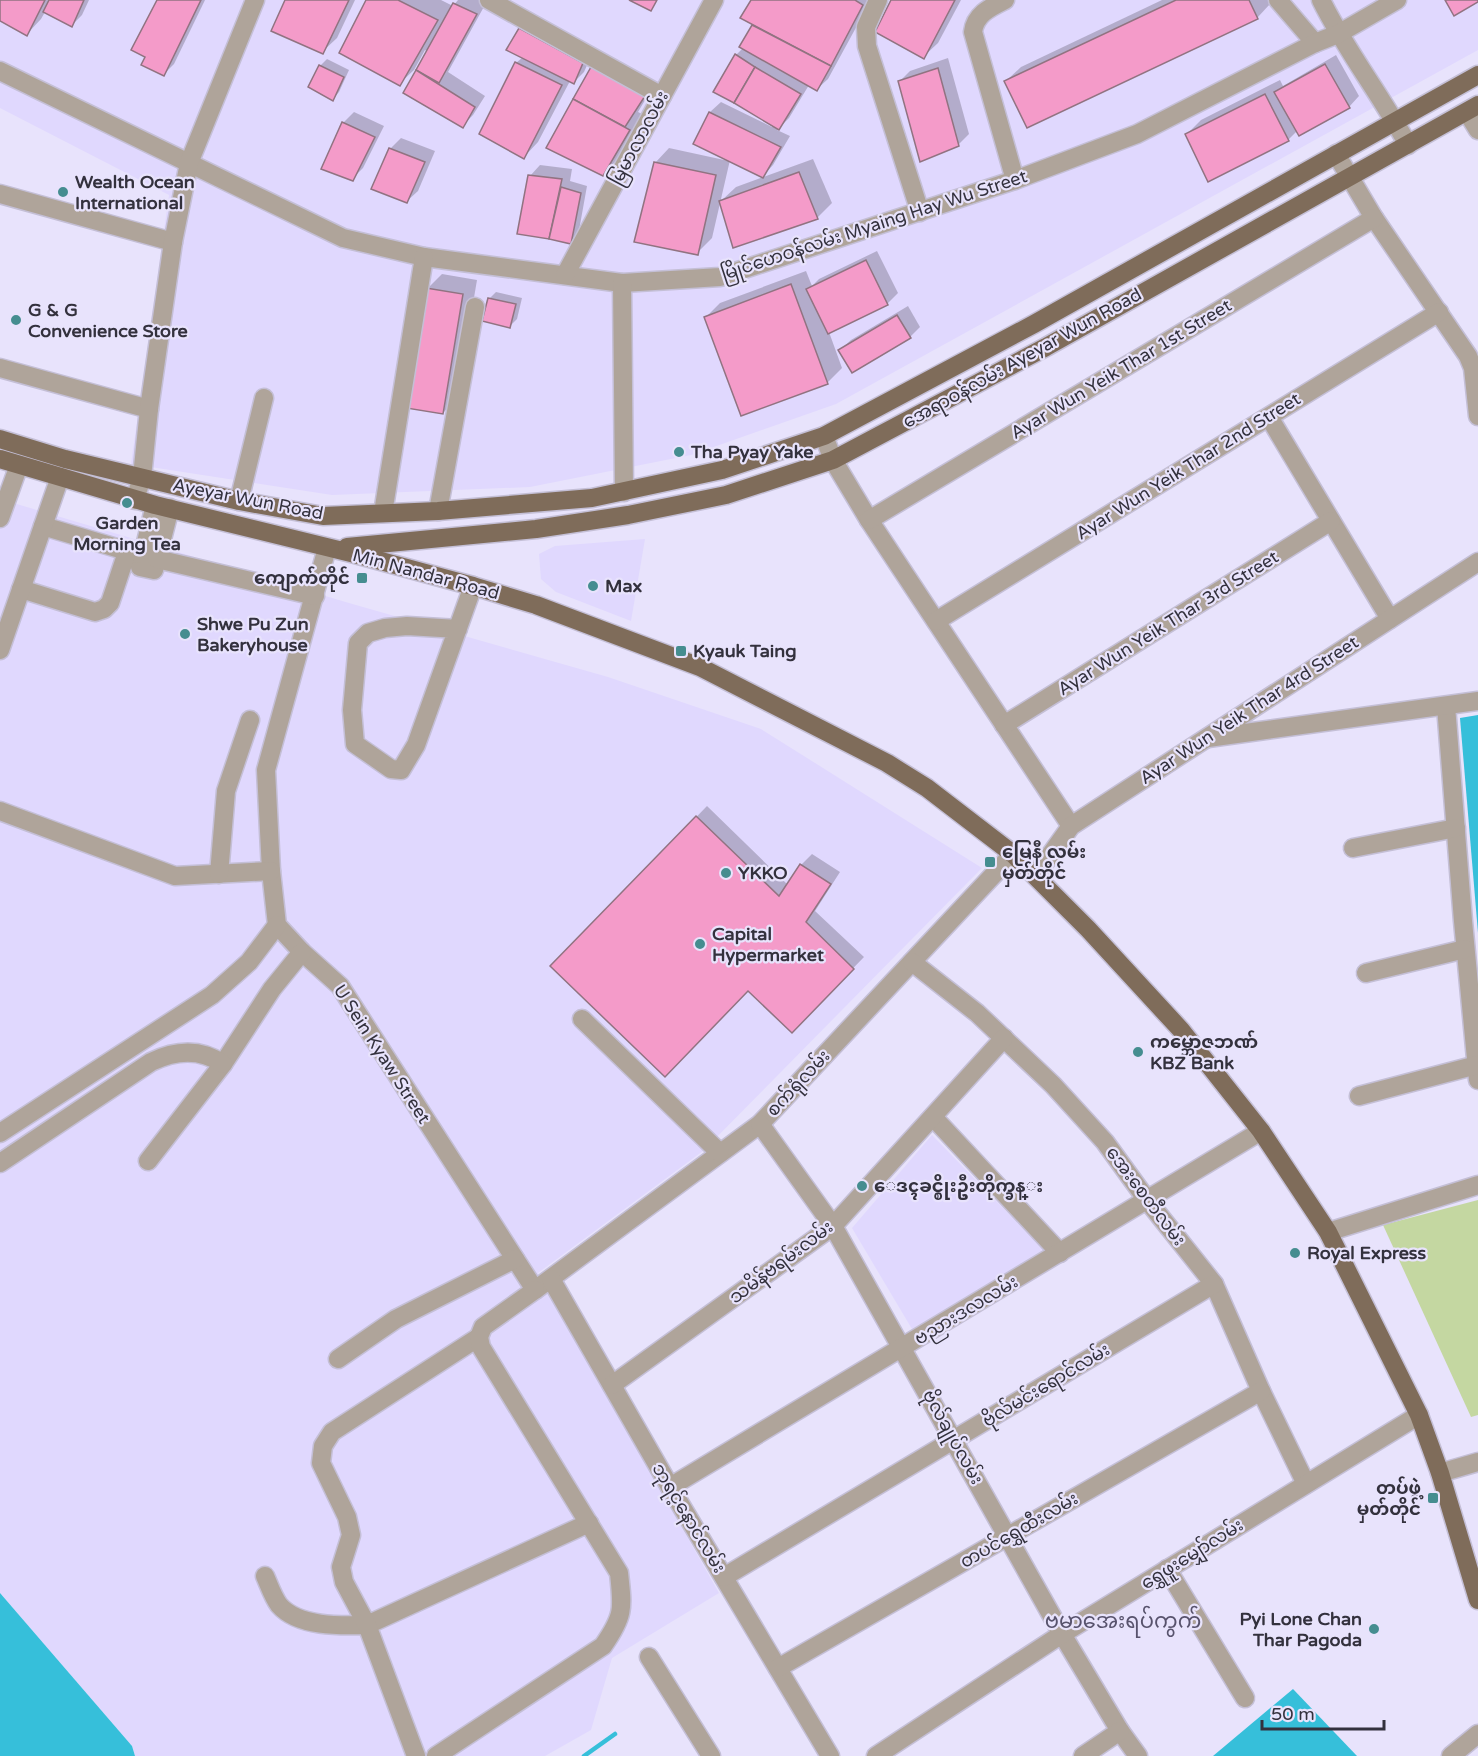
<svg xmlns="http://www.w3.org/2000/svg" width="1478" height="1756" font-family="'Varela Round','Noto Sans Myanmar',sans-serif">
<rect width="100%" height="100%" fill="#e8e3fc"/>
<g fill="#e0d8fe">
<path d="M0,0H1478V50L836,404L691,455L530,487L332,495L131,464L169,195L0,108Z"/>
<path d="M0,499L349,603L608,677L761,729L982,868L703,1151L538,1273L719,1593L612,1658L591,1730L545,1756H135L132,1746L0,1593Z"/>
<path d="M645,539L631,621L556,592L541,579L539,554L555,546Z"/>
<path d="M932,1135L1044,1250L912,1329L852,1228Z"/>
</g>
<path fill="#c4d7a1" d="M1478,1200V1415L1471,1417L1383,1225Z"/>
<g fill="#36bfda">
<path d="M1478,715V933L1460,718Z"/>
<path d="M0,1593L132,1746L135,1756H0Z"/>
<path d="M1293,1689L1357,1756H1213Z"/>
</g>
<g fill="#0003">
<path d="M2,0H89L82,15L71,26L45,12L41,19L27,34L0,20V4Z"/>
<path d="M159,0H205L174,64L163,75L147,57Z"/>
<path d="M287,0H355L337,38L322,52Z"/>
<path d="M368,0H441L453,6L458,0H480L486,3L448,72L485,96L473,115L462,126L405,92L428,52L425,50L414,70L399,84Z"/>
<path d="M752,0H871L828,79L817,89L809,85L789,118L777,130L790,136L773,165L763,176L730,160L712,238L697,253L655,163L669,148L729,161L695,143L710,112L721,102L772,127L774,125L736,55L743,48L741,46L755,24Z"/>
<path d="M893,0H961L938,43L923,57Z"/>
<path d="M1162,0H1270L1271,3L1257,18L1006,81L1021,67Z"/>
<path d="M531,19L593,52L584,72L574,82L570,81L538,142L524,157L481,134L516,63L523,57L521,29Z"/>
<path d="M1336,55L1359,96L1349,107L1297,131L1288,140L1186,135L1201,120L1280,80L1283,86Z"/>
<path d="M603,58L654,85L638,112L644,115L617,160L602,174L548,147L593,68Z"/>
<path d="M948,58L969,134L958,145L899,82L910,71Z"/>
<path d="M327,59L349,70L339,92L333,99L320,66Z"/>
<path d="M354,112L384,126L363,168L352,179L343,123Z"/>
<path d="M401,138L435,151L418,191L407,201L390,149Z"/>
<path d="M813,159L832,203L817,218L721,201L736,187Z"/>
<path d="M540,165L572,169L570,181L587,186L578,236L571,242L519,233L530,176Z"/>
<path d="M877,251L898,293L887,304L829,332L842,368L827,383L706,317L720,303L806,271L812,286L819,279Z"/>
<path d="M442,274L477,280L457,398L443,413L427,289Z"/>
<path d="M496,292L522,298L517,319L510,326L489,299Z"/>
<path d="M908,306L920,327L910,337L840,350L851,340Z"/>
<path d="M707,806L788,885L801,865L812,854L840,872L815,911L864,957L792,1031L748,989L552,966Z"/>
</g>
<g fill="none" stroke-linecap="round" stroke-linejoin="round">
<path stroke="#36bfda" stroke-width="4.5" d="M584,1756L615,1734"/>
</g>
<g fill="#f49bc9" stroke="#917381" stroke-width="1.5">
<path d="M0,0H45L27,36L0,21Z"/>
<path d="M49,0H84L72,27L43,12Z"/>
<path d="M157,0H201L164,76L141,65L145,57L131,50Z"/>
<path d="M285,0H349L323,54L271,31Z"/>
<path d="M366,0H398L438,20L400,86L339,53Z"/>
<path d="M629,0H657L651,11Z"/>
<path d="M751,0H855L863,5L831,66L740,18Z"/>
<path d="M891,0H955L924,59L875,32Z"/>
<path d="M1176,0H1249L1258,19L1027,128L1004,81Z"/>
<path d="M1445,0H1478V2L1454,16Z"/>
<path d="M453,3L477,14L439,83L416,70Z"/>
<path d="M752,25L831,66L817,91L739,47Z"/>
<path d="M519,28L583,63L574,84L506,50Z"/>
<path d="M735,54L755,67L734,103L713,92Z"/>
<path d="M515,62L562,85L524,159L479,134Z"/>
<path d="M1325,64L1350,108L1299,136L1274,92Z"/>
<path d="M319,65L344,77L333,101L308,87Z"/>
<path d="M591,67L645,96L625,127L573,99Z"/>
<path d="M755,67L801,94L779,130L734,103Z"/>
<path d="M938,68L959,146L920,162L898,81Z"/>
<path d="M416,70L475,107L463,128L403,93Z"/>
<path d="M1265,94L1289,141L1208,182L1185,134Z"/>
<path d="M573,99L630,130L603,176L546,148Z"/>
<path d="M709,112L781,147L763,178L693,144Z"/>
<path d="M342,122L375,137L353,181L321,169Z"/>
<path d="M389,148L425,162L407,203L371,189Z"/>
<path d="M654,162L716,175L698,255L634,242Z"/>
<path d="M799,172L818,219L733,248L719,201Z"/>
<path d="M528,175L562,179L549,239L517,234Z"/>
<path d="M561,187L581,193L571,244L549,239Z"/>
<path d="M866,260L888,305L828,334L806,289Z"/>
<path d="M791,284L828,384L741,416L704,317Z"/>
<path d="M426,288L463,294L443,414L406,408Z"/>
<path d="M488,298L516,304L510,328L482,321Z"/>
<path d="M897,315L911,338L852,373L838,350Z"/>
<path d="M696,816L779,896L800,864L831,884L806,922L854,969L792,1033L748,991L665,1077L550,966Z"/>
</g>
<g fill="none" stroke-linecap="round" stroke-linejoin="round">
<g stroke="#c4bfd6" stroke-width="21">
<g id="minor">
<path d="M489,0L662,96"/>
<path d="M878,0L866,27L867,46L920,212"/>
<path d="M1005,0C991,7 975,14 973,32L1015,180"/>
<path d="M1278,0L1315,43"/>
<path d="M1321,0C1346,51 1381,95 1408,145"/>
<path d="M0,71L343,238L424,257L622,283L720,277L1015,180L1137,134L1315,43L1338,34L1397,0"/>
<path d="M1467,112L1478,130"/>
<path d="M1336,154L1374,218L1468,356L1473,368L1478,416"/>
<path d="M0,194L173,242"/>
<path d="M565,275L714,0"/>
<path d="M622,283L624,492"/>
<path d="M0,368L149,409"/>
<path d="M1269,417L1390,619"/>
<path d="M824,436L833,460L869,520L1071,826"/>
<path d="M135,500L142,477L149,409L173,242L189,163L255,0"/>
<path d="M239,501L264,398"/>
<path d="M155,505L140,567L154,570L170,508"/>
<path d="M438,511L475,307"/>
<path d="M383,513L424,257"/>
<path d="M0,518L19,465"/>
<path d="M869,520L1374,218"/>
<path d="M43,526L137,554"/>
<path d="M327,548L266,770L271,871L277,925L302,952L340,986L535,1290L760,1124L1013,854"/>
<path d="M157,559L315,596"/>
<path d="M21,589L95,612L104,609L110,603L127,552"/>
<path d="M936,621L1439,312"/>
<path d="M458,629L407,626L385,628L368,633L358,643L352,710L355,744L391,769L401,770L416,745L473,586"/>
<path d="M0,650L60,477"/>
<path d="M1446,706L1463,921L1478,1080"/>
<path d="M1004,725L1331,521"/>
<path d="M1208,738L1478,701"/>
<path d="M0,811L175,876L271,871"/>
<path d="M1353,848L1456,828"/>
<path d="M219,874L226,791L250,720"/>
<path d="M1036,875L1071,826L1478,562"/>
<path d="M912,962L977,1013L1053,1085L1105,1142L1147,1200L1214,1284L1261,1391L1306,1484"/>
<path d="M1366,973L1465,949"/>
<path d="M582,1019L720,1153"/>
<path d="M1359,1096L1477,1065"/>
<path d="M933,1117L1060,1253"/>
<path d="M760,1124L833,1226L1062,1634L1120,1731L1138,1756"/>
<path d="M0,1133L212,995L249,962L277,925"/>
<path d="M148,1161L223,1064L272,989L302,952"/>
<path d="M0,1163L151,1062C176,1050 200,1048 223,1064"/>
<path d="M1328,1232L1478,1185"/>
<path d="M551,1279L670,1487L830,1756"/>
<path d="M338,1359L396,1319L515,1259"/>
<path d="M612,1385L833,1226L1004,1038"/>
<path d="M1440,1473L1478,1462"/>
<path d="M670,1487L1261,1131"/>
<path d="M1167,1569L1245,1698"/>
<path d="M265,1576C269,1585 273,1597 279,1605C298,1627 340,1626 367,1625L589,1523"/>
<path d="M724,1577L1214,1284"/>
<path d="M649,1657L711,1756"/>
<path d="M778,1668L1261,1391"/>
<path d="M416,1756L367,1625L344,1582L341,1567L351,1535L347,1517L321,1463L323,1446L332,1432L479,1337"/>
<path d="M436,1756L603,1646C624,1616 623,1609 619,1573L481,1347L479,1337L483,1327L535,1290"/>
<path d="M876,1756L1062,1634L1419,1415"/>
<path d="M1083,1756L1120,1731"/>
<path d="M1451,1756L1478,1734"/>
</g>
</g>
<g stroke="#c4bfd6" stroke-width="21">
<g id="major">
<path d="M0,439L65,459L160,482L239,501L323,516L438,511L592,498L722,470L824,436L1034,324L1478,75"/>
<path d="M0,459L155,505L355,554L473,586L536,605L700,667L887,763L927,788L1013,854L1088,929L1181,1030L1261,1131L1328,1232L1419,1415L1440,1473L1478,1600"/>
<path d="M347,547L536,529L628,515L726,495L833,460L1046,347L1478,105"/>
</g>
</g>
<use href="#minor" stroke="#afa49a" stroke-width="18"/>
<use href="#major" stroke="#7f6c5a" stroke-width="18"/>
</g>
<g fill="#458d90" stroke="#e8e3fc" stroke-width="2">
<circle cx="63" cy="192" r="6"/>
<circle cx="16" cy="320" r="6"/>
<circle cx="679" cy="452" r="6"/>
<circle cx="127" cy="503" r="6"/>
<rect x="356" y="572" width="12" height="12" rx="3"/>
<circle cx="593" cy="586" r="6"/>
<circle cx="185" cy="634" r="6"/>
<rect x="675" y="645" width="12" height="12" rx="3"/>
<rect x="984" y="856" width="12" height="12" rx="3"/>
<circle cx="726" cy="873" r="6"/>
<circle cx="700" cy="944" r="6"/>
<circle cx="1138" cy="1052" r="6"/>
<circle cx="862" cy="1186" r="6"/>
<circle cx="1295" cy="1253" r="6"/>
<rect x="1427" y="1492" width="12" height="12" rx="3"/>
<circle cx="1374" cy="1629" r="6"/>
</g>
<g text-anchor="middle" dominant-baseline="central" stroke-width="4.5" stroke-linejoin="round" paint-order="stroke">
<g font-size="18" fill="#33313d" stroke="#e8e3fc">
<text transform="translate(639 138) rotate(-62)">မြမာလာလမ်း</text>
<text transform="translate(874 225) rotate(-18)">မြိုင်ဟေဝန်လမ်း Myaing Hay Wu Street</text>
<text transform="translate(1022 358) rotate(-29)">အေရာဝန်လမ်း Ayeyar Wun Road</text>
<text transform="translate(1121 369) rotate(-31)">Ayar Wun Yeik Thar 1st Street</text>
<text transform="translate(1188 466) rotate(-32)">Ayar Wun Yeik Thar 2nd Street</text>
<text transform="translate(248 499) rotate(11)">Ayeyar Wun Road</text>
<text transform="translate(426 574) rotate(15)">Min Nandar Road</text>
<text transform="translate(1168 623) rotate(-32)">Ayar Wun Yeik Thar 3rd Street</text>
<text transform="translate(1249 710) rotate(-33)">Ayar Wun Yeik Thar 4rd Street</text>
<text transform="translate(382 1054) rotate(57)">U Sein Kyaw Street</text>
<text transform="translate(798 1083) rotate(-47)">စက်ရုံလမ်း</text>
<text transform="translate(1146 1196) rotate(53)">အေးစေတီလမ်း</text>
<text transform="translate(781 1262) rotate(-37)">သမိန်ဗရမ်းလမ်း</text>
<text transform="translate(966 1310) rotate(-31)">ဗညားဒလလမ်း</text>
<text transform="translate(1046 1385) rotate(-31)">ဗိုလ်မင်းရောင်လမ်း</text>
<text transform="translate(953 1437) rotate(61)">ဗိုလ်ချုပ်လမ်း</text>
<text transform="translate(689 1518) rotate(59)">ဘုရင့်နောင်လမ်း</text>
<text transform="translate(1019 1530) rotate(-30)">တပင်ရွှေထီးလမ်း</text>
<text transform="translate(1192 1554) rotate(-32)">ရွှေဖူးမျှော်လမ်း</text>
</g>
<g font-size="18" font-weight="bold" fill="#33313d" stroke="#e8e3fc" text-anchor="start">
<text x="75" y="182">Wealth Ocean<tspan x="75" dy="21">International</tspan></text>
<text x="28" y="310">G &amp; G<tspan x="28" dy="21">Convenience Store</tspan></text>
<text x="691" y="452">Tha Pyay Yake</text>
<text x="127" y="523" text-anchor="middle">Garden<tspan x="127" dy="21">Morning Tea</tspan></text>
<text x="350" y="578" text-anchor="end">ကျောက်တိုင်</text>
<text x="605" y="586">Max</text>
<text x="197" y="624">Shwe Pu Zun<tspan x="197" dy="21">Bakeryhouse</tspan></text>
<text x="693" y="651">Kyauk Taing</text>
<text x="1002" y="852">မြေနီ လမ်း<tspan x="1002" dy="21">မှတ်တိုင်</tspan></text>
<text x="738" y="873">YKKO</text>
<text x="712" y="934">Capital<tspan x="712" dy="21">Hypermarket</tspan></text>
<text x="1150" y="1042">ကမ္ဘောဇဘဏ်<tspan x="1150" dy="21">KBZ Bank</tspan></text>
<text x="874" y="1186">ေဒၚခင္စိုးဦးတိုက္ခန္း</text>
<text x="1307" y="1253">Royal Express</text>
<text x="1421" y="1488" text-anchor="end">တပ်ဖွဲ့<tspan x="1421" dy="21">မှတ်တိုင်</tspan></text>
<text x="1362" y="1619" text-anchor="end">Pyi Lone Chan<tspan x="1362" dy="21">Thar Pagoda</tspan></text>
</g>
<g font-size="21" fill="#58536d" stroke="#e8e3fc">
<text x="1123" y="1621">ဗမာအေးရပ်ကွက်</text>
</g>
</g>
<path d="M1262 1720v9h122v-9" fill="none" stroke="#33313d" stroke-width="3"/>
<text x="1271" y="1720" font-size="18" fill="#33313d" stroke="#e8e3fc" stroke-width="4.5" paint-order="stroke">50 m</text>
</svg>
